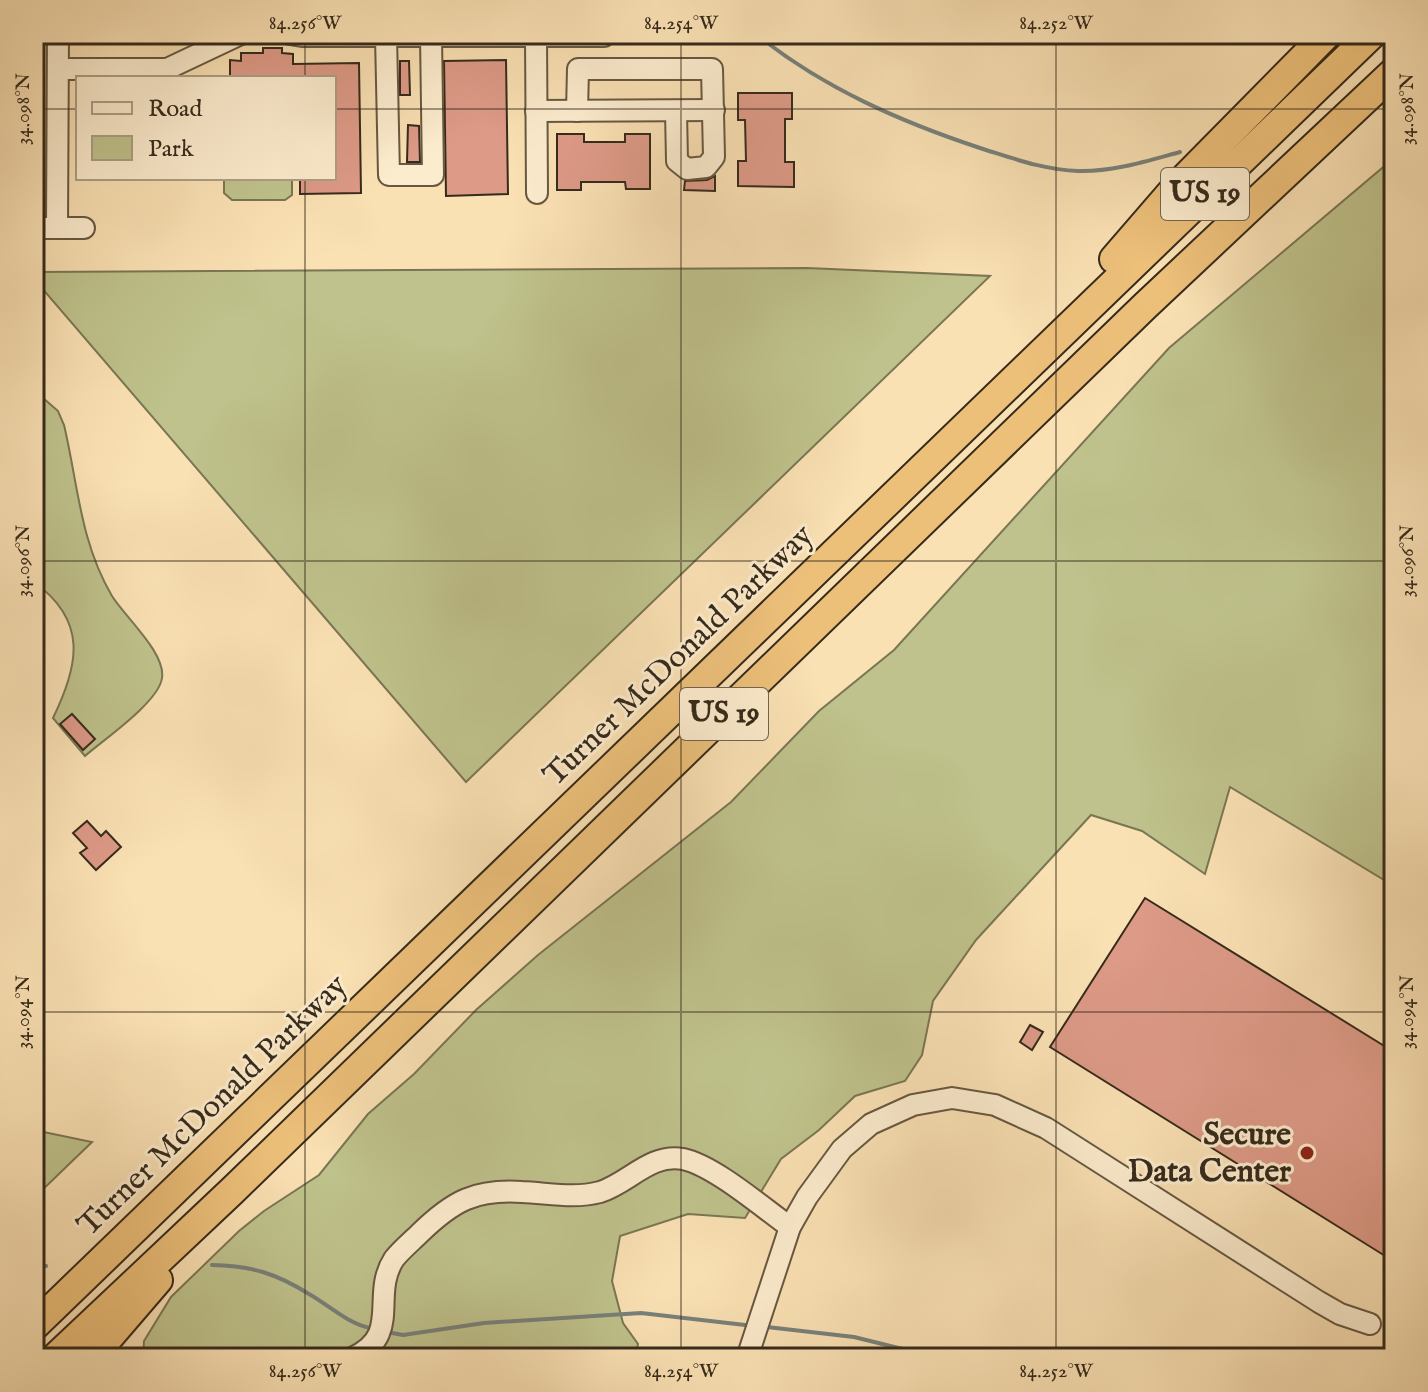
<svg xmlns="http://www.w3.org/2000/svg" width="1428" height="1392" font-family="'IM FELL English',serif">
<rect width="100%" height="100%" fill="#fae1b4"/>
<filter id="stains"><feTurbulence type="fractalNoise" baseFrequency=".0025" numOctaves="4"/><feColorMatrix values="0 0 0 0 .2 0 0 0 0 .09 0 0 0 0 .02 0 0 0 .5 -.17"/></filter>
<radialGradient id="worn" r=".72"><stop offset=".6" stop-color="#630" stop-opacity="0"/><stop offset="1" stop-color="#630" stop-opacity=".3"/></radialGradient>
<g fill="#bfc28c" stroke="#7a7654" stroke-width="2">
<path d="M1394,158V886L1230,787L1205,874L1142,831L1091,815L976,940L933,1001L922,1055L905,1081L855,1096L819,1130L781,1159L745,1218L688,1214L620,1236L612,1281L623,1323L638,1344L635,1358H350L344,1356L334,1358H143L144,1341L171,1297L239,1231L264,1211L319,1175L368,1114L414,1074L476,1010L538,955L731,802L819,711L894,650L1169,348Z"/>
<path d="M224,178H292V195L285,200H232L224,193Z"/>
<path d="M807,268L990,276L466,782L34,279V272Z"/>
<path d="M34,390L58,411L64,425C78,484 80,542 112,596C125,617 166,653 162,678C159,702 103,740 85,756L53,718C79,665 88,621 34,582Z"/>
<path d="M34,1130L92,1142L34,1198Z"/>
</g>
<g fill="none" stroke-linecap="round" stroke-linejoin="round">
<g stroke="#79807a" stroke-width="4">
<path d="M756,34C823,88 901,122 983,149C1015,159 1045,170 1078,171C1113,172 1147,161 1180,152"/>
<path d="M34,1263L46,1266"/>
<path d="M212,1265C252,1266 275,1273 309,1294C330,1306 347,1323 370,1328"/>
<path d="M767,1327L854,1337L939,1358"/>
<path d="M392,1333L403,1335L484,1323L641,1313L745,1325"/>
</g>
</g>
<g fill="#dd9a87" stroke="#362a1b" stroke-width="2">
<path d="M263,48H282V53L293,54V64L359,63L361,193L300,194V178H334V78H230V60L241,61V53H263Z"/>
<path d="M506,60L508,194L446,196L444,61Z"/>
<path d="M400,61H409L410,95H400Z"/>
<path d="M738,93H792V119H785V162H794V187L738,186V161H746L745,120H738Z"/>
<path d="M408,125L419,126L420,162H407Z"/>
<path d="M557,134H584V142H625V134H650V189H626L625,182H581V190H557Z"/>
<path d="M715,176V191L684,190L685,181L707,180Z"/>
<path d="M72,714L95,739L83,750L60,724Z"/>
<path d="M87,821L101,836L106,831L121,847L96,870L80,853L87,848L73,833Z"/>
<path d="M1145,898L1394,1052V1253L1390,1259L1050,1047Z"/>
<path d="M1030,1025L1043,1032L1032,1050L1020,1042Z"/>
</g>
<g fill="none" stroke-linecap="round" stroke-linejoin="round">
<g stroke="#675841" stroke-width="24">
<g id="minor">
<path d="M290,34L302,36H604"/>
<path d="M386,36L389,175H433L431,36"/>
<path d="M536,36L537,193"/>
<path d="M58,69H167L241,34"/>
<path d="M536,111L714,110"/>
<path d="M577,111L578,69H712L714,157L706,167L687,169L677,161L676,111"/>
<path d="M34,228H84"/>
<path d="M57,228L58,34"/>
<path d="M352,1358C403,1335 370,1296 394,1259C401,1250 412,1241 420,1233C453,1201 475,1189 522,1192C548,1193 574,1199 600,1192C629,1183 650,1153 683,1159C715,1166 763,1208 790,1227"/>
<path d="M747,1358L790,1227L807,1197L842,1149L871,1124L913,1105L952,1098L995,1105L1046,1128L1319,1302L1340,1314L1370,1324"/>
</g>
</g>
<g stroke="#362a1b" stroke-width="32">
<g id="highway">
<path d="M1114,259L1178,185L1327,34"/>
<path d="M34,1326L1372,34"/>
<path d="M55,1358L232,1191L1145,306L1394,72"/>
<path d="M91,1358L158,1280"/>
</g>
</g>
<use href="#minor" stroke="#fcecce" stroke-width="20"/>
<use href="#highway" stroke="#edc07a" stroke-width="28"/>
</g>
<path fill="none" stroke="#362a1b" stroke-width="2" stroke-opacity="0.45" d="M305,34V78M681,34V1358M1056,34V1358M34,109H78M334,109H1394M305,178V1358M34,561H1394M34,1012H1394"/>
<circle fill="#8f2418" stroke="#fcecce" stroke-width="3" cx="1307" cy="1153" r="8"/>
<g text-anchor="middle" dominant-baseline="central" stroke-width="6" stroke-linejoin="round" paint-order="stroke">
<g fill="#fcecce" stroke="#716451" stroke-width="2">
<rect x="1161" y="168" width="88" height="52" rx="6"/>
<rect x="680" y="688" width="88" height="52" rx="6"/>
</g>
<g font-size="30" font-weight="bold" fill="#362a1b">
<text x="1205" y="194">US 19</text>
<text x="724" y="714">US 19</text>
</g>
<g font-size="32" fill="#362a1b" stroke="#fcecce">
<text transform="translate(679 656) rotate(-44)">Turner McDonald Parkway</text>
<text transform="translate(213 1106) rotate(-44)">Turner McDonald Parkway</text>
</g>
<g font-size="32" font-weight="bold" fill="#362a1b" stroke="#fcecce" text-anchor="end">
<text x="1291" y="1135">Secure<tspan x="1291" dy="37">Data Center</tspan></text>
</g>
</g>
<rect width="1428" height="1392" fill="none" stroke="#fae1b4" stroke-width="88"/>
<rect x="76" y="76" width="260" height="104" fill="#fcecce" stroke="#ad9e86" stroke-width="2"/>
<rect x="92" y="102" width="40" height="12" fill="#fcecce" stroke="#ad9e86" stroke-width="2"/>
<text x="148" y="116" font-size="24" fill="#362a1b">Road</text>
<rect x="92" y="136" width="40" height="24" fill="#bfc28c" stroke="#ad9e86" stroke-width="2"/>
<text x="148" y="156" font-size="24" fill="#362a1b">Park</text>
<rect x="44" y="44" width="1340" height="1304" fill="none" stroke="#362a1b" stroke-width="3"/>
<g font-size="20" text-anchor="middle" fill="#362a1b">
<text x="305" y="29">84.256°W</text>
<text x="681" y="29">84.254°W</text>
<text x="1056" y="29">84.252°W</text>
<text transform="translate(22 109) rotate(-90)" y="7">34.098°N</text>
<text transform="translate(1406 109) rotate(-90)" y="7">34.098°N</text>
<text transform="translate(22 561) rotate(-90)" y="7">34.096°N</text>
<text transform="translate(1406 561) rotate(-90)" y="7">34.096°N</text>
<text transform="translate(22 1012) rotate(-90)" y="7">34.094°N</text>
<text transform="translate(1406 1012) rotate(-90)" y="7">34.094°N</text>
<text x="305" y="1377">84.256°W</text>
<text x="681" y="1377">84.254°W</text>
<text x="1056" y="1377">84.252°W</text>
</g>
<rect width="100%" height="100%" filter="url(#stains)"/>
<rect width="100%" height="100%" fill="url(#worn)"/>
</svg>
